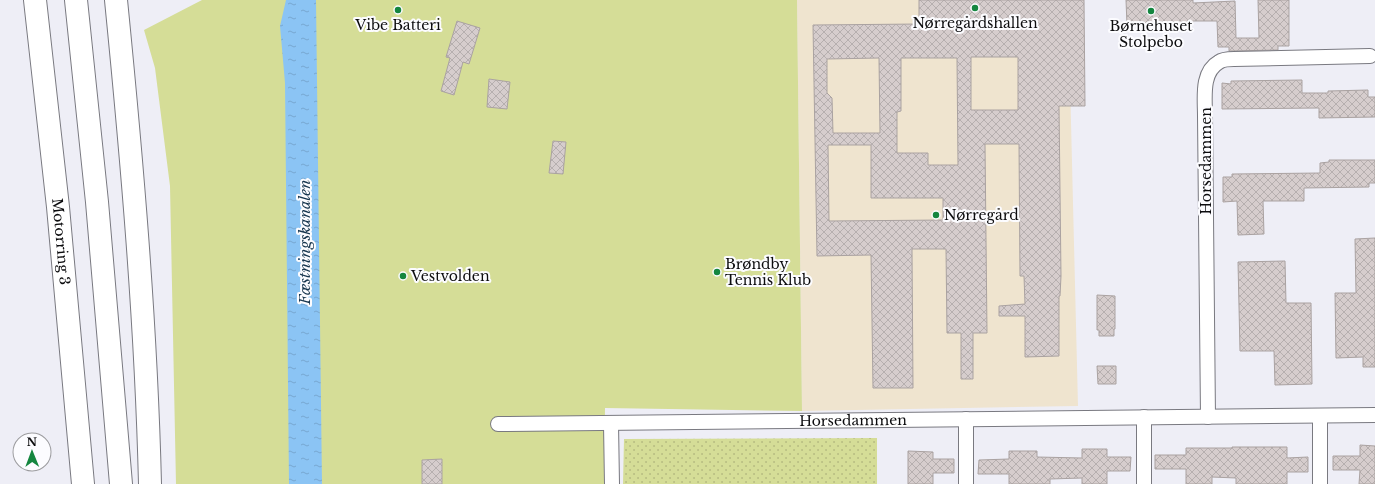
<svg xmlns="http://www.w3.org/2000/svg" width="1375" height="484" font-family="'Libre Baskerville',serif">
<defs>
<pattern id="grass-dots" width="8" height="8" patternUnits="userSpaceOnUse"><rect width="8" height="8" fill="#d5dd97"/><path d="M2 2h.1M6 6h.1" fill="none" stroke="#b6bc81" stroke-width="1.8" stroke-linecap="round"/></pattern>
<pattern id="water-ripples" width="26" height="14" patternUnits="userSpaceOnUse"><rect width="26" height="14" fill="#8bc4f4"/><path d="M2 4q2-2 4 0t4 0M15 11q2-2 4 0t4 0" fill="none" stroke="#77a7d0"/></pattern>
<pattern id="building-cross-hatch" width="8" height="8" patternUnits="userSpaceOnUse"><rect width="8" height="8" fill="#d6cdcd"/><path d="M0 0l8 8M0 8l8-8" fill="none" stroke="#b6afaf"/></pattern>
</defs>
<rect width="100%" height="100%" fill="#eeeef6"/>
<path fill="#efe4cf" d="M797,0H1068L1078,406L802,411Z"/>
<path fill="url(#grass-dots)" d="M877,438V484H623L624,439Z"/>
<path fill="#d5dd97" d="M202,0H797L802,411L605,408L604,484H176L170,186L155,68L144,30Z"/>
<path fill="url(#water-ripples)" d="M286,0H316L322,484H289L285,83L280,26Z"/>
<g fill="url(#building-cross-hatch)" stroke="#aaa2a1" fill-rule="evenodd">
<path d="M919,0H1084L1085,106H1059L1061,276L1060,296H1059V356L1025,357V316H999V306L1025,304L1024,276H1020L1019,144H985L987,333H973V379H961V333H947L946,249H912L913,388H873L871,255L817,256L813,25L919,24ZM971,57H1018V110H971ZM879,58L880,133H833L832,98L827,93V59ZM901,58H957L958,165H928V153H897V112L901,111ZM828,145H871V198H943V220L829,221Z"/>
<path d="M1126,0H1193V3L1235,1L1236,38H1259L1258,0H1289V46H1278V50L1229,51V47H1218L1217,21H1193V24L1127,25Z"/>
<path d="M457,21L480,28L469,64L463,62L454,95L441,91L450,58L446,57Z"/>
<path d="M489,79L510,82L507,109L487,107Z"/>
<path d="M1302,80V93H1328V91L1368,90V97H1375V117L1319,118V108L1222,109V83L1231,84V81Z"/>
<path d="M553,141L566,142L563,174L549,173Z"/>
<path d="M1329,160H1375V183H1369V187L1304,188V201H1263L1264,234L1238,235L1237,201L1223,202V177H1232V174L1320,173V163L1329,162Z"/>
<path d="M1375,238V367H1363V357L1336,358L1335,293H1356L1355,239Z"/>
<path d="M1285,261L1286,303H1311L1312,384L1275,385L1274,351H1240L1238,262Z"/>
<path d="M1097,295L1115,296V329H1114V336H1099V330H1097Z"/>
<path d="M1097,366H1116V384H1098Z"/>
<path d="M1360,445L1375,446V484H1359L1360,470H1333V456H1360Z"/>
<path d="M1232,447H1287V458L1308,457V472H1287V484H1236V478L1212,477V484H1186V469H1155V455H1186V448H1232Z"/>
<path d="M1082,449H1107V457H1131L1130,471H1107V484H1082V478L1050,479V484H1009V474H978L979,460L1009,459V451H1037V457L1082,458Z"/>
<path d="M908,451L933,452V459H954V473H933V484H908Z"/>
<path d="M442,459V484H422V460Z"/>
</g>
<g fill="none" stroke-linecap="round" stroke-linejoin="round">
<g stroke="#797980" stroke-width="16">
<g id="minor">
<path d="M1320,416V484"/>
<path d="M1208,417L1205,116C1205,98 1201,72 1219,62C1223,59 1230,59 1234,59L1370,56"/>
<path id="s1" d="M498,424L1375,415"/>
<path d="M611,424L612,484"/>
<path d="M966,484V419"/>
<path d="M1144,484V417"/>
</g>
</g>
<g stroke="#797980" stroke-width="24">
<g id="motorway">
<path id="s2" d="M35,0L58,207L83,484"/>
<path d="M76,0L97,202L121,484"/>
<path d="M116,0C132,161 146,322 150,484"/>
</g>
</g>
<use href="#minor" stroke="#fff" stroke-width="14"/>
<use href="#motorway" stroke="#fff" stroke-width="22"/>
</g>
<g fill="#14863f" stroke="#fcfcff" stroke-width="1.5">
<circle cx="975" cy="8" r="4"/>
<circle cx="398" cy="10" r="4"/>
<circle cx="1151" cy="11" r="4"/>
<circle cx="936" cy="215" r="4"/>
<circle cx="717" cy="272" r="4"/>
<circle cx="403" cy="276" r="4"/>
</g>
<g text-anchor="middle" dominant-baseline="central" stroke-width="4" stroke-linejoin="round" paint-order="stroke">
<g font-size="14" fill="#0c0c0e" stroke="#fcfcff">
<text x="975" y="23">Nørregårdshallen</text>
<text x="398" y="25">Vibe Batteri</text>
<text x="1151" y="26">Børnehuset<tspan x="1151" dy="16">Stolpebo</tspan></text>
<text x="944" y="215" text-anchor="start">Nørregård</text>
<text x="725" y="264" text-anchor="start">Brøndby<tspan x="725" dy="16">Tennis Klub</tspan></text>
<text x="411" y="276" text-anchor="start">Vestvolden</text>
</g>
<g font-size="14" fill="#0c0c0e" stroke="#fcfcff">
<text transform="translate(1206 161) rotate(-90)">Horsedammen</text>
<text stroke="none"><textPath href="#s2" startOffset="243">Motorring 3</textPath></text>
<text stroke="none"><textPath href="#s1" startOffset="355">Horsedammen</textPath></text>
</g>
<g font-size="15" font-style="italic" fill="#16354e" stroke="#fcfcff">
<text transform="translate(304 242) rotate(-90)">Fæstningskanalen</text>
</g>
</g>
<g transform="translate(32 452) rotate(359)"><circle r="19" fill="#fcfcff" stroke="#9c9c9f"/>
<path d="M0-3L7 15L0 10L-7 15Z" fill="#14863f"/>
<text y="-6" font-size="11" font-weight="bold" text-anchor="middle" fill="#0c0c0e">N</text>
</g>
</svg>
